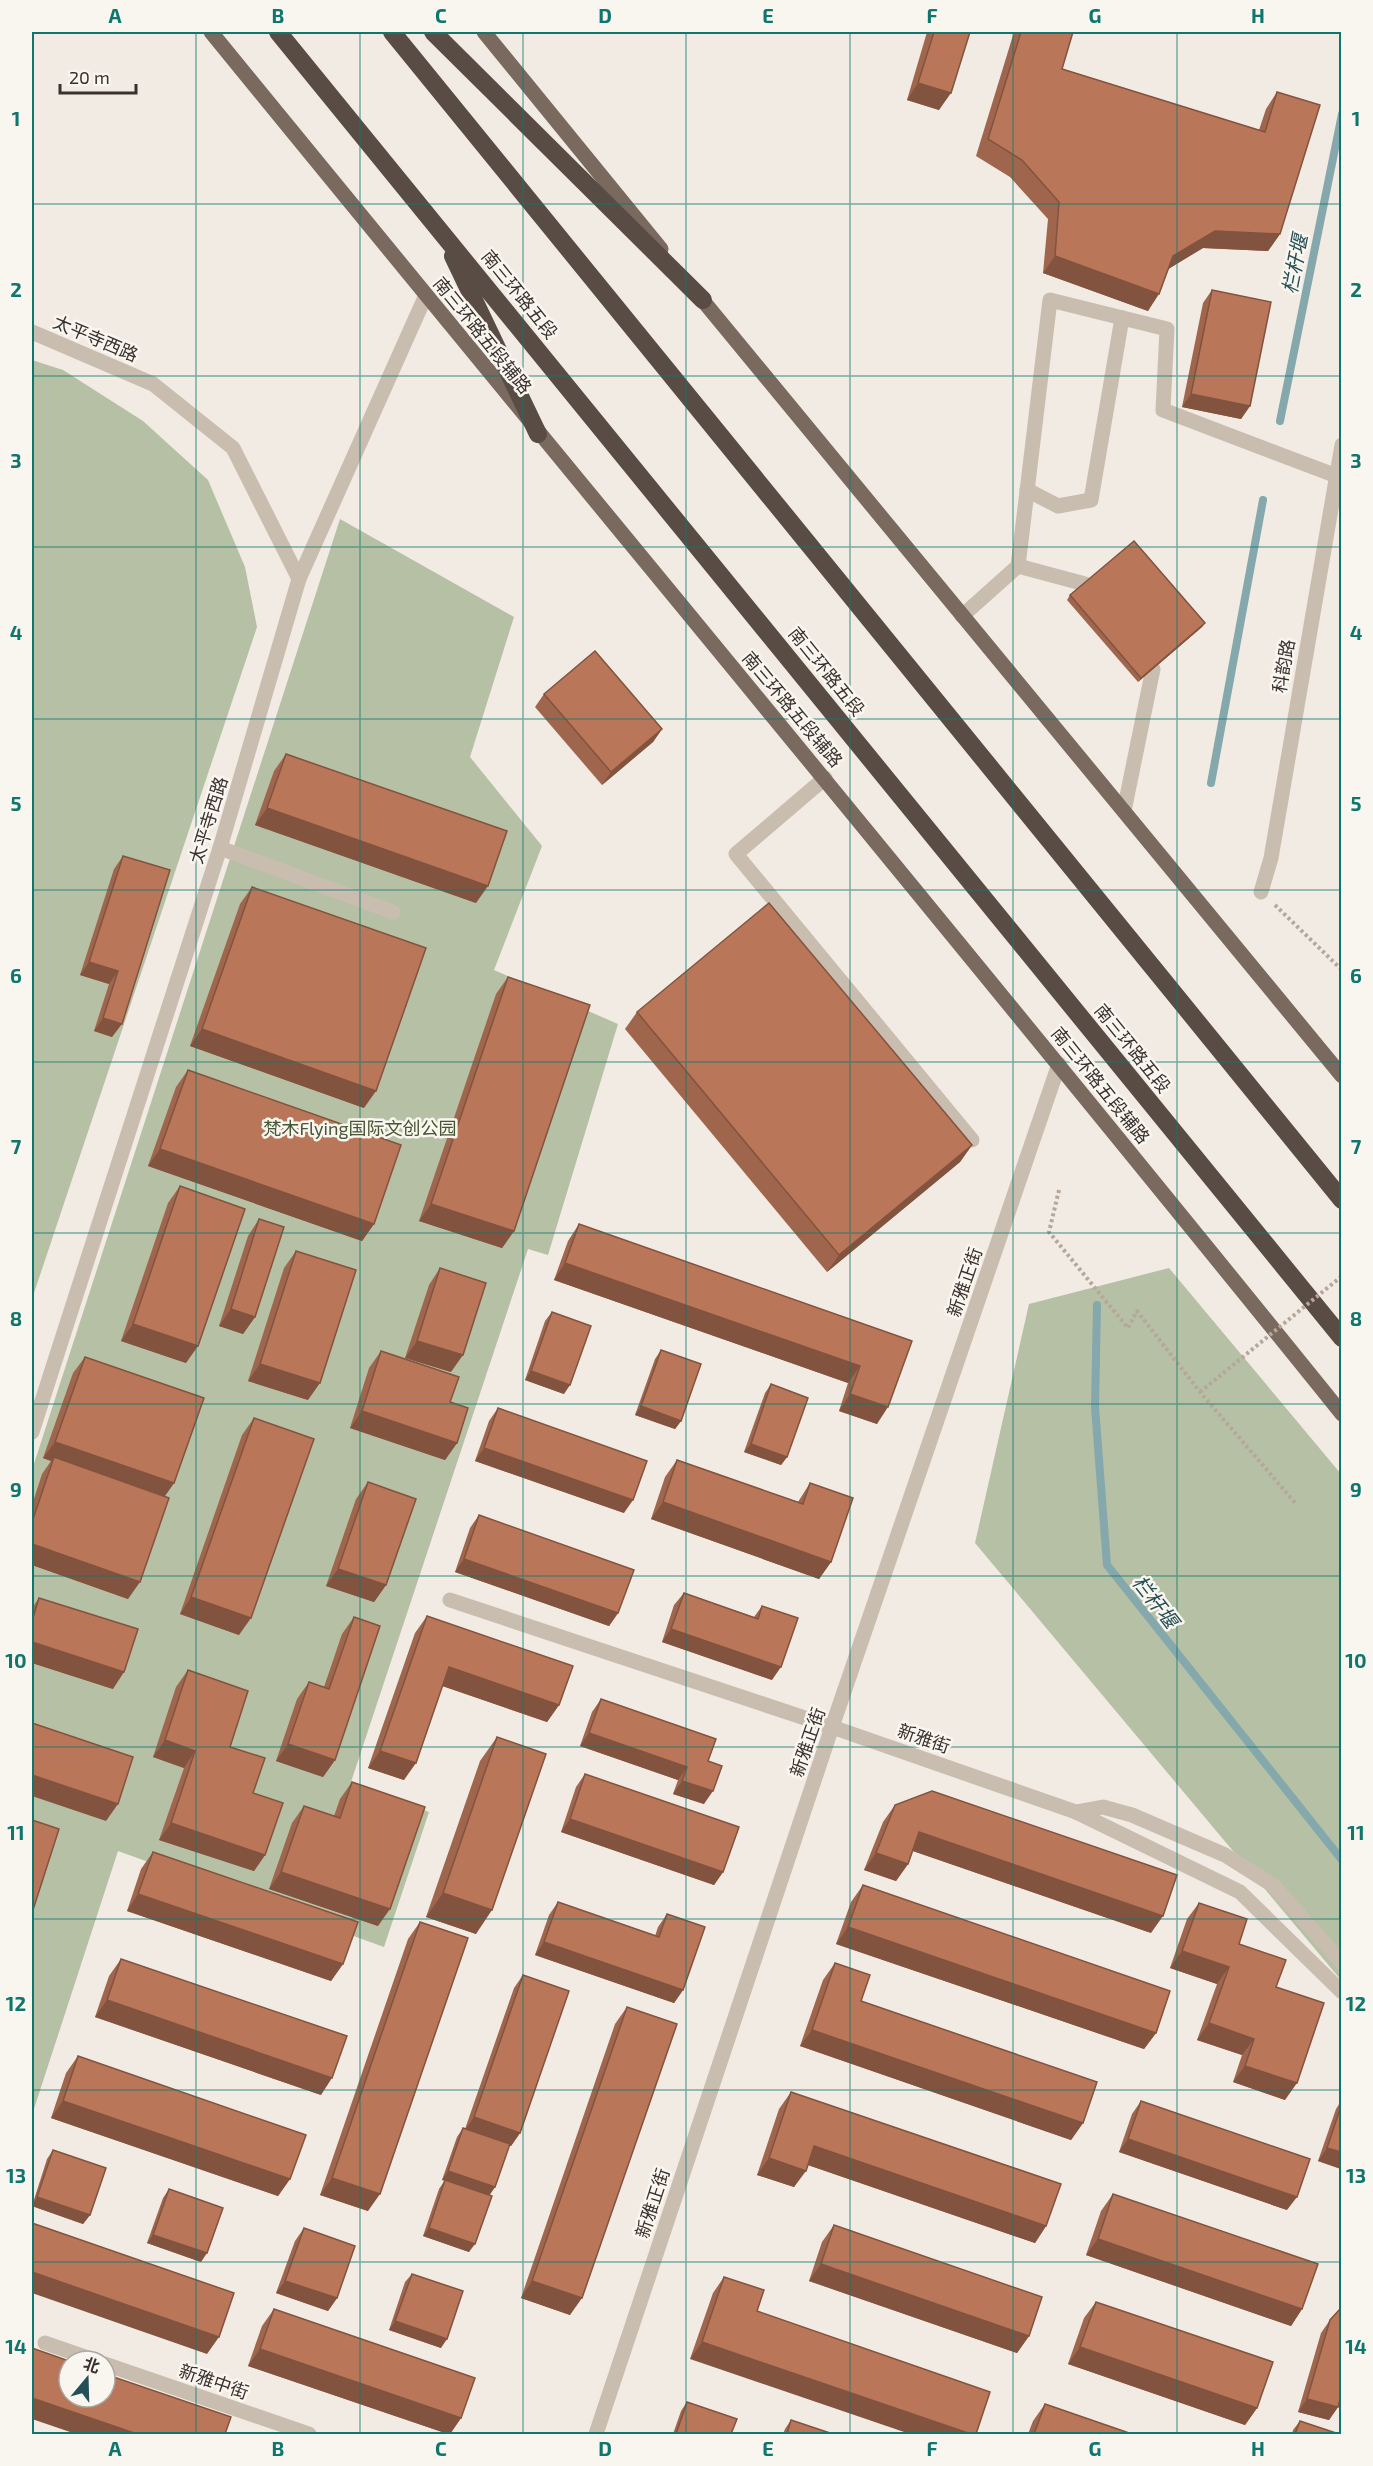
<svg xmlns="http://www.w3.org/2000/svg" width="1373" height="2466" font-family="'Exo 2','Noto Sans SC',sans-serif">
<rect width="100%" height="100%" fill="#f2ebe3"/>
<g fill="#b5c0a4">
<path d="M32,360L63,370L143,421L208,480L245,567L257,627L32,1299Z"/>
<path d="M340,519L514,617L470,757L542,846L494,970L618,1024L548,1255L528,1249L351,1782L429,1812L384,1947L118,1851L32,2115V1470Z"/>
<path d="M1169,1268L1341,1474V1980L975,1543L1029,1304Z"/>
</g>
<g fill="none" stroke-linecap="round" stroke-linejoin="round">
<g stroke="#84a8ac" stroke-width="8">
<path d="M1280,421L1342,114"/>
<path d="M1211,783L1263,500"/>
<path d="M1097,1305L1095,1407L1107,1565L1342,1860"/>
</g>
<g stroke="#b5a79a" stroke-width="4" stroke-dasharray="3 3" stroke-linecap="butt">
<path d="M1275,905L1342,970"/>
<path d="M1059,1190L1049,1232L1128,1328L1137,1311L1200,1392L1296,1504"/>
</g>
<g stroke="#c9bdaf" stroke-width="15">
<path d="M32,332L153,384L233,448L299,579L220,848L32,1432"/>
<path d="M1027,490L1058,506L1091,500L1122,318"/>
<path d="M1018,566L1085,584L1096,597"/>
<path d="M299,579L426,295"/>
<path d="M962,616L1018,566L1050,300L1167,329L1163,410L1342,478"/>
<path d="M825,778L736,854L972,1140"/>
<path d="M1124,811L1153,669L1141,654"/>
<path d="M220,848L393,912"/>
<path d="M1261,892L1271,858L1342,445"/>
<path d="M450,1600L832,1727L1076,1812L1240,1892L1342,1992"/>
<path d="M1076,1812L1103,1807L1132,1815L1225,1855L1274,1886L1342,1963"/>
<path d="M45,2343L97,2361"/>
<path d="M105,2364L309,2434"/>
<path d="M596,2434L832,1727L1059,1064"/>
</g>
<g stroke="#79695f" stroke-width="15">
<path d="M211,32C587,493 968,950 1342,1414"/>
<path d="M484,32L661,249"/>
<path d="M695,291L1342,1076"/>
</g>
<g stroke="#594c45" stroke-width="18">
<path d="M278,32L1342,1338"/>
<path d="M392,32L1342,1200"/>
<path d="M433,32L703,300"/>
<path d="M453,256L538,434"/>
</g>
<path stroke="#b5a79a" stroke-width="4" stroke-dasharray="3 3" stroke-linecap="butt" d="M1200,1392L1342,1276"/>
</g>
<g fill="#a0654d">
<path d="M927,32H970L939,110L907,100Z"/>
<path d="M1014,32H1073L1062,69L1259,130L1266,109L1277,92L1280,234L1268,251L1203,248L1169,268L1148,311L1043,273L1048,219L1010,177L976,156Z"/>
<path d="M1212,290L1250,406L1241,419L1182,407L1203,303Z"/>
<path d="M1070,595L1205,623L1202,627L1138,682L1067,600Z"/>
<path d="M544,694L662,729L653,742L602,785L535,707Z"/>
<path d="M286,754L476,903L255,825L274,771Z"/>
<path d="M123,856L170,870L112,1037L94,1031L109,984L80,975L114,869Z"/>
<path d="M252,887L364,1108L190,1046L240,904Z"/>
<path d="M508,977L514,1231L502,1248L419,1221L496,994Z"/>
<path d="M637,1012L972,1145L960,1162L827,1272L625,1029Z"/>
<path d="M188,1070L374,1224L362,1241L148,1166L176,1087Z"/>
<path d="M180,1186L186,1363L121,1341L168,1203Z"/>
<path d="M259,1219L255,1317L243,1334L219,1326L248,1236Z"/>
<path d="M579,1224L912,1341L877,1424L839,1411L848,1383L554,1280L568,1241Z"/>
<path d="M296,1251L308,1400L248,1381L284,1268Z"/>
<path d="M440,1268L451,1372L405,1358L429,1285Z"/>
<path d="M552,1312L564,1394L525,1380L545,1321Z"/>
<path d="M661,1350L681,1421L675,1429L635,1415L655,1359Z"/>
<path d="M381,1351L450,1402L457,1443L445,1460L350,1428L369,1368Z"/>
<path d="M85,1357L174,1483L165,1496L128,1599L32,1565V1505L42,1474L51,1461L43,1458L73,1373Z"/>
<path d="M771,1384L787,1457L781,1465L744,1452L765,1393Z"/>
<path d="M498,1408L624,1513L475,1461L489,1421Z"/>
<path d="M254,1418L239,1635L180,1614L242,1435Z"/>
<path d="M677,1460L798,1502L810,1483L831,1562L819,1579L651,1519L665,1477Z"/>
<path d="M368,1482L386,1585L374,1602L326,1586L356,1499Z"/>
<path d="M479,1515L618,1613L609,1626L455,1572L470,1528Z"/>
<path d="M684,1593L754,1617L762,1606L772,1680L662,1642L674,1605Z"/>
<path d="M39,1598L113,1689L32,1663V1608Z"/>
<path d="M427,1616L559,1705L547,1722L442,1686L404,1780L368,1768L415,1633Z"/>
<path d="M354,1617L335,1760L323,1777L276,1761L297,1699L309,1682L324,1687L342,1634Z"/>
<path d="M188,1670L230,1747L253,1793L265,1855L254,1871L159,1840L184,1768L153,1757L176,1687Z"/>
<path d="M601,1699L708,1761L704,1804L673,1794L678,1780L580,1746L592,1712Z"/>
<path d="M497,1737L476,1934L426,1917L480,1761Z"/>
<path d="M585,1774L723,1872L714,1885L561,1832L576,1787Z"/>
<path d="M352,1782L378,1926L269,1889L292,1823L304,1806L334,1816L340,1799Z"/>
<path d="M895,1805L1151,1933L913,1851L908,1864L896,1881L864,1870L883,1822Z"/>
<path d="M153,1852L343,1964L331,1981L127,1911L141,1869Z"/>
<path d="M863,1885L1156,2033L1144,2049L836,1944L851,1902Z"/>
<path d="M558,1902L655,1936L658,1927L667,1914L683,1990L674,2003L535,1955L549,1915Z"/>
<path d="M1199,1903L1239,1944L1276,1987L1285,2100L1233,2082L1242,2055L1197,2040L1217,1984L1170,1968L1187,1919Z"/>
<path d="M420,1922L368,2211L320,2195L408,1939Z"/>
<path d="M121,1959L321,2095L95,2017L109,1976Z"/>
<path d="M835,1963L861,2001L1083,2123L1071,2140L800,2046L823,1980Z"/>
<path d="M523,1975L520,2133L511,2146L509,2145L495,2187L489,2195L469,2252L423,2236L439,2189L445,2180H442L457,2137L463,2128L465,2129L514,1988Z"/>
<path d="M627,2007L570,2315L521,2298L615,2024Z"/>
<path d="M78,2056L290,2179L278,2196L51,2118L66,2073Z"/>
<path d="M791,2092L1046,2226L1035,2243L808,2165L794,2187L757,2175L779,2109Z"/>
<path d="M1141,2101L1287,2210L1119,2152L1132,2114Z"/>
<path d="M1341,2101V2169L1318,2161L1336,2109Z"/>
<path d="M53,2150L90,2215L83,2224L32,2206L47,2159Z"/>
<path d="M169,2189L201,2262L147,2243L163,2198Z"/>
<path d="M1113,2194L1302,2309L1291,2326L1086,2255L1101,2211Z"/>
<path d="M834,2225L1029,2336L1017,2353L809,2281L822,2242Z"/>
<path d="M304,2228L337,2298L328,2311L276,2293L295,2241Z"/>
<path d="M412,2274L441,2348L389,2330L405,2282Z"/>
<path d="M724,2277L757,2311L690,2359L713,2293Z"/>
<path d="M1096,2302L1257,2408L1245,2425L1068,2364L1084,2318Z"/>
<path d="M274,2309L461,2418L450,2434H448L248,2366L262,2326Z"/>
<path d="M1330,2320L1338,2407L1329,2420L1298,2412L1321,2333Z"/>
<path d="M687,2402L731,2434H673L681,2411Z"/>
<path d="M1045,2404L1132,2434H1028L1033,2421Z"/>
<path d="M791,2420L833,2434H783L785,2429Z"/>
<path d="M1300,2421L1339,2434H1292L1293,2430Z"/>
</g>
<g fill="#82533e">
<path d="M918,83L951,93L939,110L907,100Z"/>
<path d="M1215,231L1280,234L1268,251L1203,248L1162,273L1173,256Z"/>
<path d="M1055,256L1159,294L1148,311L1043,273Z"/>
<path d="M1191,394L1250,406L1241,419L1182,407Z"/>
<path d="M1205,623L1202,627L1138,682L1141,678Z"/>
<path d="M662,729L653,742L602,785L611,772Z"/>
<path d="M267,808L488,886L476,903L255,825Z"/>
<path d="M89,962L118,971L109,984L80,975Z"/>
<path d="M103,1018L122,1024L112,1037L94,1031Z"/>
<path d="M202,1029L376,1091L364,1108L190,1046Z"/>
<path d="M972,1145L960,1162L827,1272L839,1255Z"/>
<path d="M160,1149L374,1224L362,1241L148,1166Z"/>
<path d="M431,1204L514,1231L502,1248L419,1221Z"/>
<path d="M565,1263L860,1366L848,1383L554,1280Z"/>
<path d="M231,1309L255,1317L243,1334L219,1326Z"/>
<path d="M133,1324L198,1346L186,1363L121,1341Z"/>
<path d="M417,1341L463,1355L451,1372L405,1358Z"/>
<path d="M260,1364L320,1383L308,1400L248,1381Z"/>
<path d="M531,1371L570,1385L564,1394L525,1380Z"/>
<path d="M850,1394L888,1407L877,1424L839,1411Z"/>
<path d="M641,1406L681,1421L675,1429L635,1415Z"/>
<path d="M362,1411L457,1443L445,1460L350,1428Z"/>
<path d="M55,1442L174,1483L162,1500L54,1457L51,1461L43,1458Z"/>
<path d="M751,1444L787,1457L781,1465L744,1452Z"/>
<path d="M484,1448L633,1500L624,1513L475,1461Z"/>
<path d="M663,1502L831,1562L819,1579L651,1519Z"/>
<path d="M32,1544L140,1582L128,1599L32,1565Z"/>
<path d="M464,1559L618,1613L609,1626L455,1572Z"/>
<path d="M338,1569L386,1585L374,1602L326,1586Z"/>
<path d="M191,1597L251,1618L239,1635L180,1614Z"/>
<path d="M671,1629L781,1667L772,1680L662,1642Z"/>
<path d="M32,1642L124,1672L113,1689L32,1663Z"/>
<path d="M449,1667L559,1705L547,1722L437,1684Z"/>
<path d="M589,1733L687,1767L678,1780L580,1746Z"/>
<path d="M165,1740L195,1751L184,1768L153,1757Z"/>
<path d="M288,1744L335,1760L323,1777L276,1761Z"/>
<path d="M380,1751L416,1763L404,1780L368,1768Z"/>
<path d="M32,1775L118,1804L106,1821L32,1796Z"/>
<path d="M682,1781L713,1791L704,1804L673,1794Z"/>
<path d="M570,1819L723,1872L714,1885L561,1832Z"/>
<path d="M171,1823L265,1855L254,1871L159,1840Z"/>
<path d="M919,1832L1163,1916L1151,1933L907,1849Z"/>
<path d="M876,1853L908,1864L896,1881L864,1870Z"/>
<path d="M281,1872L390,1909L378,1926L269,1889Z"/>
<path d="M443,1893L492,1910L476,1934L426,1917Z"/>
<path d="M138,1894L343,1964L331,1981L127,1911Z"/>
<path d="M848,1927L1156,2033L1144,2049L836,1944Z"/>
<path d="M544,1942L683,1990L674,2003L535,1955Z"/>
<path d="M1182,1951L1229,1967L1217,1984L1170,1968Z"/>
<path d="M107,2000L332,2078L321,2095L95,2017Z"/>
<path d="M1209,2023L1254,2039L1242,2055L1197,2040Z"/>
<path d="M812,2030L1083,2123L1071,2140L800,2046Z"/>
<path d="M1245,2066L1297,2083L1285,2100L1233,2082Z"/>
<path d="M63,2101L290,2179L278,2196L51,2118Z"/>
<path d="M474,2117L520,2133L511,2146L465,2130Z"/>
<path d="M1128,2139L1297,2197L1287,2210L1119,2152Z"/>
<path d="M814,2146L1046,2226L1035,2243L802,2163Z"/>
<path d="M1327,2148L1341,2152V2169L1318,2161Z"/>
<path d="M769,2158L806,2171L794,2187L757,2175Z"/>
<path d="M448,2171L495,2187L489,2196L442,2180Z"/>
<path d="M332,2178L380,2194L368,2211L320,2195Z"/>
<path d="M37,2197L90,2215L83,2224L32,2206Z"/>
<path d="M429,2228L475,2244L469,2252L423,2236Z"/>
<path d="M153,2235L207,2253L201,2262L147,2243Z"/>
<path d="M1098,2239L1302,2309L1291,2326L1086,2255Z"/>
<path d="M821,2264L1029,2336L1017,2353L809,2281Z"/>
<path d="M32,2272L219,2337L207,2354L32,2293Z"/>
<path d="M285,2281L337,2298L328,2311L276,2293Z"/>
<path d="M532,2281L582,2298L570,2315L521,2298Z"/>
<path d="M395,2321L447,2339L441,2348L389,2330Z"/>
<path d="M702,2342L971,2434H910L690,2359Z"/>
<path d="M1080,2347L1257,2408L1245,2425L1068,2364Z"/>
<path d="M260,2349L461,2418L450,2434H448L248,2366Z"/>
<path d="M32,2398L137,2434H76L32,2419Z"/>
<path d="M1307,2399L1338,2407L1329,2420L1298,2412Z"/>
</g>
<g fill="#ba7659" stroke="#82533e" stroke-width="1.5">
<path d="M934,32H970L951,93L918,83Z"/>
<path d="M1021,32H1073L1062,69L1265,132L1277,92L1320,105L1280,234L1215,231L1173,256L1159,294L1055,256L1059,202L1022,160L988,139Z"/>
<path d="M1212,290L1271,302L1250,406L1191,394Z"/>
<path d="M1134,541L1205,623L1141,678L1070,595Z"/>
<path d="M595,651L662,729L611,772L544,694Z"/>
<path d="M286,754L507,831L488,886L267,808Z"/>
<path d="M123,856L170,870L122,1024L103,1018L118,971L89,962Z"/>
<path d="M252,887L426,948L376,1091L202,1029Z"/>
<path d="M769,903L972,1145L839,1255L637,1012Z"/>
<path d="M508,977L590,1005L514,1231L431,1204Z"/>
<path d="M188,1070L401,1145L374,1224L160,1149Z"/>
<path d="M180,1186L245,1209L198,1346L133,1324Z"/>
<path d="M259,1219L284,1227L255,1317L231,1309Z"/>
<path d="M579,1224L912,1341L888,1407L850,1394L860,1366L565,1263Z"/>
<path d="M296,1251L356,1270L320,1383L260,1364Z"/>
<path d="M440,1268L486,1283L463,1355L417,1341Z"/>
<path d="M552,1312L591,1326L570,1385L531,1371Z"/>
<path d="M661,1350L701,1364L681,1421L641,1406Z"/>
<path d="M381,1351L459,1377L450,1402L468,1408L457,1443L362,1411Z"/>
<path d="M85,1357L204,1398L174,1483L55,1442Z"/>
<path d="M771,1384L808,1398L787,1457L751,1444Z"/>
<path d="M498,1408L647,1461L633,1500L484,1448Z"/>
<path d="M254,1418L314,1439L251,1618L191,1597Z"/>
<path d="M54,1457L169,1498L140,1582L32,1544V1522Z"/>
<path d="M677,1460L803,1504L810,1483L853,1498L831,1562L663,1502Z"/>
<path d="M368,1482L416,1499L386,1585L338,1569Z"/>
<path d="M479,1515L634,1570L618,1613L464,1559Z"/>
<path d="M684,1593L758,1619L762,1606L798,1618L781,1667L671,1629Z"/>
<path d="M39,1598L138,1629L124,1672L32,1642V1621Z"/>
<path d="M427,1616L573,1666L559,1705L449,1667L416,1763L380,1751Z"/>
<path d="M354,1617L380,1626L335,1760L288,1744L309,1682L329,1689Z"/>
<path d="M188,1670L248,1691L230,1747L265,1758L253,1793L283,1803L265,1855L171,1823L195,1751L165,1740Z"/>
<path d="M601,1699L716,1739L708,1761L722,1766L713,1791L682,1781L687,1767L589,1733Z"/>
<path d="M32,1723L133,1757L118,1804L32,1775Z"/>
<path d="M497,1737L546,1754L492,1910L443,1893Z"/>
<path d="M585,1774L739,1827L723,1872L570,1819Z"/>
<path d="M352,1782L425,1807L390,1909L281,1872L304,1806L340,1818Z"/>
<path d="M932,1791L1177,1875L1163,1916L919,1832L908,1864L876,1853L895,1805Z"/>
<path d="M32,1820L59,1829L32,1913Z"/>
<path d="M153,1852L358,1922L343,1964L138,1894Z"/>
<path d="M863,1885L1170,1991L1156,2033L848,1927Z"/>
<path d="M558,1902L659,1937L667,1914L705,1927L683,1990L544,1942Z"/>
<path d="M1199,1903L1247,1919L1239,1944L1286,1960L1276,1987L1324,2003L1297,2083L1245,2066L1254,2039L1209,2023L1229,1967L1182,1951Z"/>
<path d="M420,1922L468,1938L380,2194L332,2178Z"/>
<path d="M121,1959L347,2036L332,2078L107,2000Z"/>
<path d="M835,1963L870,1975L861,2001L1097,2082L1083,2123L812,2030Z"/>
<path d="M523,1975L569,1991L520,2133L474,2117Z"/>
<path d="M627,2007L677,2024L582,2298L532,2281Z"/>
<path d="M78,2056L306,2135L290,2179L63,2101Z"/>
<path d="M791,2092L1061,2184L1046,2226L814,2146L806,2171L769,2158Z"/>
<path d="M1141,2101L1310,2159L1297,2197L1128,2139Z"/>
<path d="M1341,2106V2152L1327,2148Z"/>
<path d="M463,2128L510,2144L495,2187L448,2171Z"/>
<path d="M53,2150L106,2168L90,2215L37,2197Z"/>
<path d="M445,2180L492,2196L475,2244L429,2228Z"/>
<path d="M169,2189L223,2208L207,2253L153,2235Z"/>
<path d="M1113,2194L1318,2264L1302,2309L1098,2239Z"/>
<path d="M32,2223L234,2293L219,2337L32,2272Z"/>
<path d="M834,2225L1042,2297L1029,2336L821,2264Z"/>
<path d="M304,2228L355,2246L337,2298L285,2281Z"/>
<path d="M412,2274L463,2291L447,2339L395,2321Z"/>
<path d="M724,2277L764,2290L757,2311L990,2392L976,2434H971L702,2342Z"/>
<path d="M1096,2302L1273,2362L1257,2408L1080,2347Z"/>
<path d="M1341,2308V2395L1338,2407L1307,2399L1330,2320Z"/>
<path d="M274,2309L475,2378L461,2418L260,2349Z"/>
<path d="M32,2348L69,2361V2397H105V2374L231,2417L225,2434H137L32,2398Z"/>
<path d="M687,2402L737,2419L731,2434H676Z"/>
<path d="M1045,2404L1132,2434H1034Z"/>
<path d="M791,2420L833,2434H787Z"/>
<path d="M1300,2421L1339,2434H1295Z"/>
</g>
<path fill="none" stroke="#0f766e" stroke-width="1.5" stroke-opacity="0.55" d="M196,32V2434M360,32V2434M523,32V2434M686,32V2434M850,32V2434M1013,32V2434M1177,32V2434M32,204H1342M32,376H1342M32,547H1342M32,719H1342M32,890H1342M32,1062H1342M32,1233H1342M32,1404H1342M32,1576H1342M32,1747H1342M32,1919H1342M32,2090H1342M32,2262H1342"/>
<g text-anchor="middle" dominant-baseline="central" stroke-width="5" stroke-linejoin="round" paint-order="stroke">
<g font-size="18" fill="#39312d" stroke="#f9f5ef">
<text transform="translate(520 294) rotate(51)">南三环路五段</text>
<text transform="translate(483 335) rotate(51)">南三环路五段辅路</text>
<text transform="translate(96 338) rotate(23)">太平寺西路</text>
<text transform="translate(1283 666) rotate(-80)">科韵路</text>
<text transform="translate(827 671) rotate(51)">南三环路五段</text>
<text transform="translate(793 709) rotate(50)">南三环路五段辅路</text>
<text transform="translate(208 820) rotate(-73)">太平寺西路</text>
<text transform="translate(1133 1048) rotate(51)">南三环路五段</text>
<text transform="translate(1101 1085) rotate(51)">南三环路五段辅路</text>
<text transform="translate(964 1282) rotate(-71)">新雅正街</text>
<text transform="translate(924 1738) rotate(19)">新雅街</text>
<text transform="translate(807 1742) rotate(-71)">新雅正街</text>
<text transform="translate(652 2203) rotate(-72)">新雅正街</text>
<text transform="translate(214 2381) rotate(19)">新雅中街</text>
</g>
<g font-size="18" fill="#465533" stroke="#f9f5ef">
<text x="360" y="1128">梵木Flying国际文创公园</text>
</g>
<g font-size="20" font-style="italic" fill="#265057" stroke="#f9f5ef">
<text transform="translate(1294 264) rotate(-79)">栏杆堰</text>
<text transform="translate(1156 1601) rotate(52)">栏杆堰</text>
</g>
</g>
<rect width="1373" height="2466" fill="none" stroke="#f9f5ef" stroke-width="66"/>
<g transform="translate(87 2379) rotate(19)"><circle r="28" fill="#f9f5ef" stroke="#aca7a1" stroke-width="1.5"/>
<path d="M0-4.5L10 22L0 15L-10 22Z" fill="#265057"/>
<text y="-9" font-size="16" font-weight="bold" text-anchor="middle" fill="#39312d">北</text>
</g>
<path d="M60 84v9h76v-9" fill="none" stroke="#39312d" stroke-width="3"/>
<text x="69" y="84" font-size="18" fill="#39312d" stroke="#f9f5ef" stroke-width="4.5" paint-order="stroke">20 m</text>
<rect x="33" y="33" width="1307" height="2400" fill="none" stroke="#0f766e" stroke-width="2"/>
<g font-size="20" text-anchor="middle" font-weight="bold" fill="#0f766e">
<text x="115" y="23">A</text>
<text x="278" y="23">B</text>
<text x="441" y="23">C</text>
<text x="605" y="23">D</text>
<text x="768" y="23">E</text>
<text x="932" y="23">F</text>
<text x="1095" y="23">G</text>
<text x="1258" y="23">H</text>
<text x="16" y="126">1</text>
<text x="1356" y="126">1</text>
<text x="16" y="297">2</text>
<text x="1356" y="297">2</text>
<text x="16" y="468">3</text>
<text x="1356" y="468">3</text>
<text x="16" y="640">4</text>
<text x="1356" y="640">4</text>
<text x="16" y="811">5</text>
<text x="1356" y="811">5</text>
<text x="16" y="983">6</text>
<text x="1356" y="983">6</text>
<text x="16" y="1154">7</text>
<text x="1356" y="1154">7</text>
<text x="16" y="1326">8</text>
<text x="1356" y="1326">8</text>
<text x="16" y="1497">9</text>
<text x="1356" y="1497">9</text>
<text x="16" y="1668">10</text>
<text x="1356" y="1668">10</text>
<text x="16" y="1840">11</text>
<text x="1356" y="1840">11</text>
<text x="16" y="2011">12</text>
<text x="1356" y="2011">12</text>
<text x="16" y="2183">13</text>
<text x="1356" y="2183">13</text>
<text x="16" y="2354">14</text>
<text x="1356" y="2354">14</text>
<text x="115" y="2456">A</text>
<text x="278" y="2456">B</text>
<text x="441" y="2456">C</text>
<text x="605" y="2456">D</text>
<text x="768" y="2456">E</text>
<text x="932" y="2456">F</text>
<text x="1095" y="2456">G</text>
<text x="1258" y="2456">H</text>
</g>
</svg>
